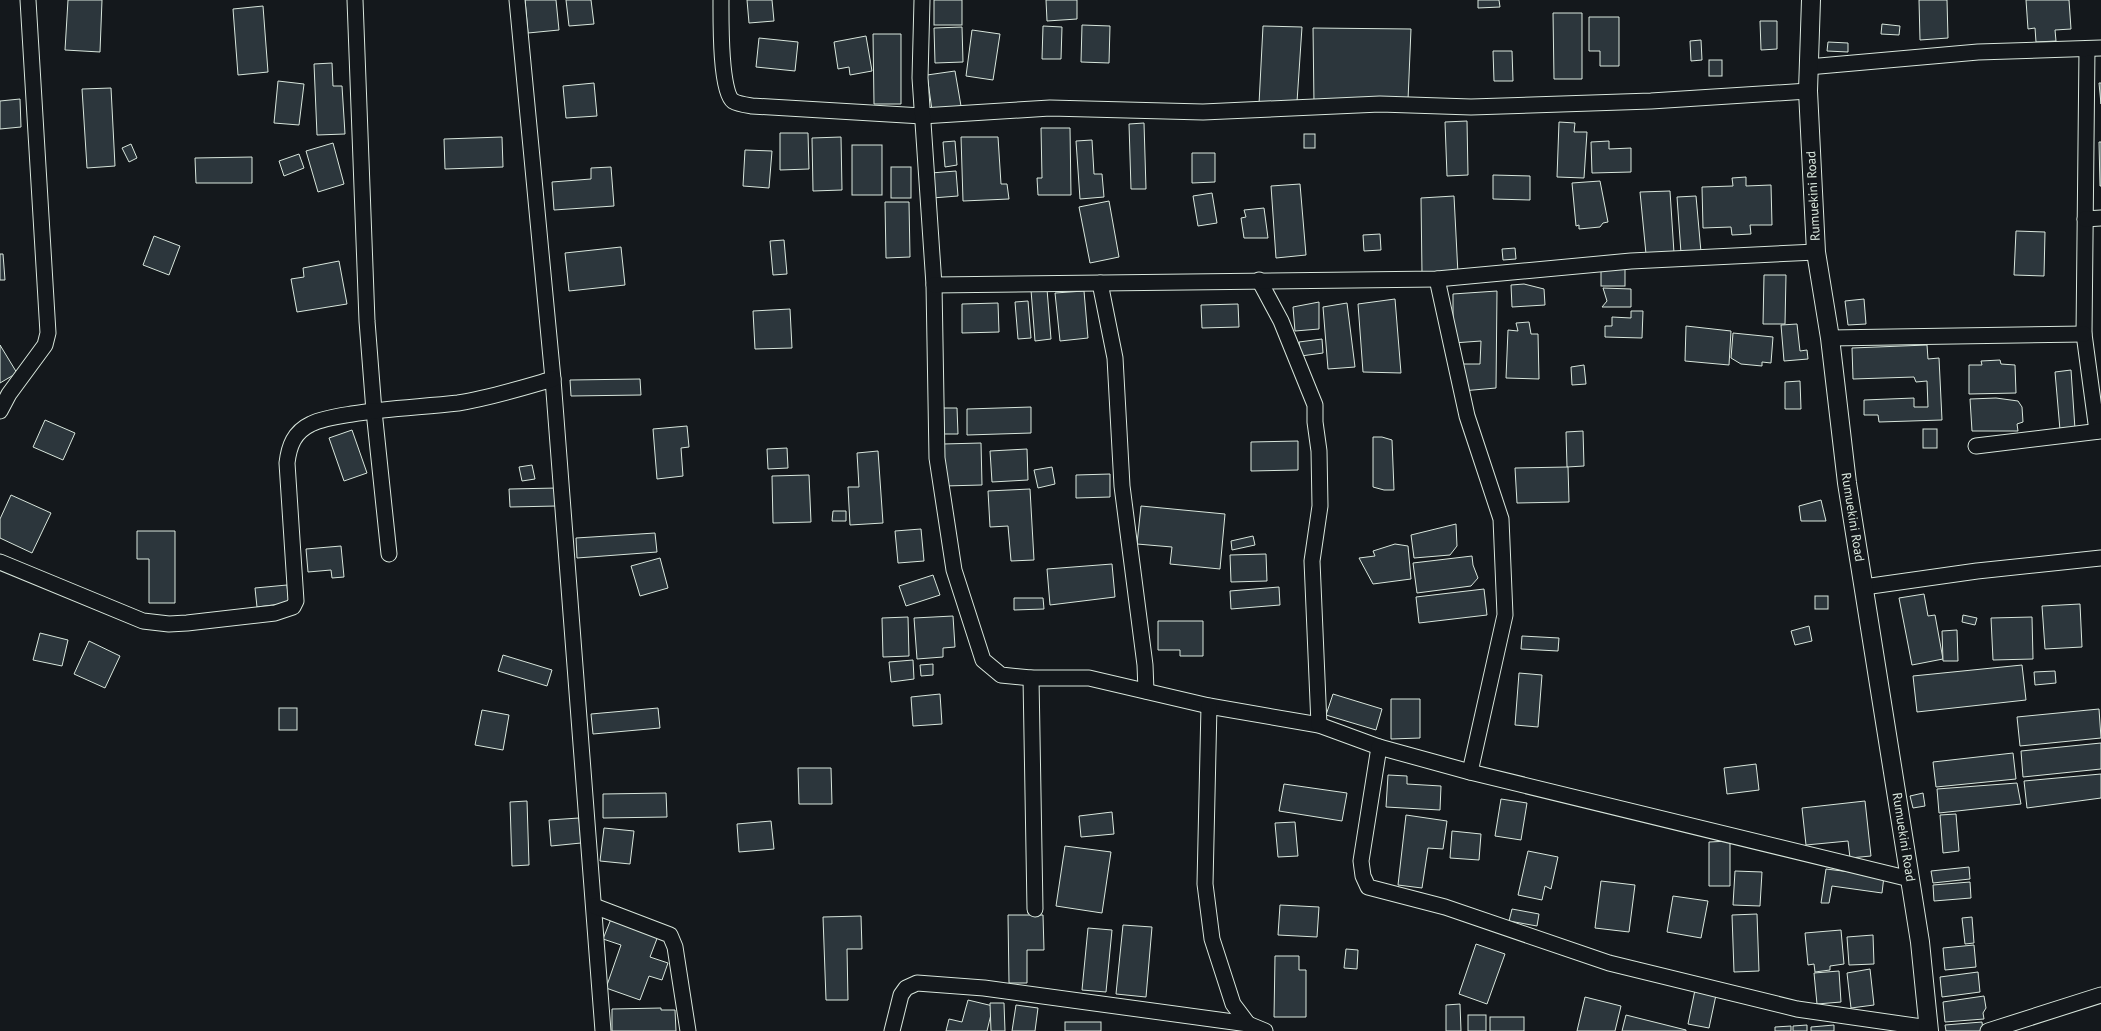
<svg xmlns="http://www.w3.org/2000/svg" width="2101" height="1031" font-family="'PT Sans',sans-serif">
<rect width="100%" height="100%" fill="#14181c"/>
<g fill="#2c363c" stroke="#d8e6dc">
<path d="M68,0H102L100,52L65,50Z"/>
<path d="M525,0H556L559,30L528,33Z"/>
<path d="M566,0H591L594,24L569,26Z"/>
<path d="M747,0H772L774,21L749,23Z"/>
<rect x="934" y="0" width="28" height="25"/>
<path d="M1046,0H1077V19L1047,21Z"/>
<path d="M1478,0H1499L1500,7L1478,8Z"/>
<path d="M1919,0H1947L1948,38L1920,40Z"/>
<path d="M2026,0H2069L2071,29L2055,30L2056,41L2036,42L2035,28L2028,29Z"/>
<path d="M263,6L268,72L238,75L233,9Z"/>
<path d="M1553,13H1582V79H1554Z"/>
<path d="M1589,17H1619V66H1600V51H1589Z"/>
<path d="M1760,21H1777V49L1761,50Z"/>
<path d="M1882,24L1900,26L1899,35L1881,34Z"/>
<path d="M1082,25L1110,26L1109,63L1081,62Z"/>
<path d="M1043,26L1062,27L1061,59H1042Z"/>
<path d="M1263,26L1302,27L1297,102L1259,104Z"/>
<path d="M962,27L963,62L935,63L934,28Z"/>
<path d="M1313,28L1411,29L1408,100L1314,104Z"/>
<path d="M972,30L1000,34L993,80L966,76Z"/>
<path d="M873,34H901V104H874Z"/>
<path d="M866,36L872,71L850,75L849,67L838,69L834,42Z"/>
<path d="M759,38L798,42L795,71L756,67Z"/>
<path d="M1701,40L1702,60L1691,61L1690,41Z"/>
<path d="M1828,42L1848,43V52L1827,51Z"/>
<path d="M1493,51H1512L1513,81H1494Z"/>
<rect x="1709" y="60" width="13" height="16"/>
<path d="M332,63L333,86H342L345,134L317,135L314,64Z"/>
<path d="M955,71L961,106L932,110L927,75Z"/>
<path d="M278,81L304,84L299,125L274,123Z"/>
<path d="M594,83L597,116L566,118L563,86Z"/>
<path d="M2099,83H2101V104Z"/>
<path d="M111,88L115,166L87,168L82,89Z"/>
<path d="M20,99L21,127L0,129V101Z"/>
<path d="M1467,121L1468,175L1447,176L1445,122Z"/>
<path d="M1559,122L1575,123L1574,132H1587L1584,178L1557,177Z"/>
<path d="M1144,123L1146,189H1131L1129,124Z"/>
<path d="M1041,128H1070L1071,195H1038L1037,178H1042Z"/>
<path d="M780,133H808L809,169L780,170Z"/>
<rect x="1304" y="134" width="11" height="14"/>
<path d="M502,137L503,167L445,169L444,139Z"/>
<path d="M841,137L842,190L813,191L812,138Z"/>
<path d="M961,137H998L1001,184H1007L1009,199L963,201Z"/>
<path d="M1092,140L1094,174H1102L1104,197L1080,199L1076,141Z"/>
<path d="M955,141L957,165L945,167L943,142Z"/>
<path d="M1609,141V149L1631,148V172L1592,173L1591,142Z"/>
<path d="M2099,142H2101V186H2100Z"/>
<path d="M333,143L344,184L318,192L306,151Z"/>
<path d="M131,144L137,158L129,162L122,148Z"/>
<rect x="852" y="145" width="30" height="50"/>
<path d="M745,150L772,151L769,188L743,186Z"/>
<path d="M1192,153H1215V182L1192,183Z"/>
<path d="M299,154L304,168L284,176L279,161Z"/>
<path d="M252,157V183H196L195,158Z"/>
<path d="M611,167L614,206L554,210L552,182L591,179V168Z"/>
<rect x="891" y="167" width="20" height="31"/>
<path d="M956,171L958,196L932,198L931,173Z"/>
<path d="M1493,175L1530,176V200L1493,199Z"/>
<path d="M1746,177V186L1771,185L1772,225H1750L1751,234L1732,235L1731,227L1703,228L1702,187L1733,186L1732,178Z"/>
<path d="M1600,181L1608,222L1603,223L1600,227L1579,229V225L1576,226L1572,183Z"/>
<path d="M1300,184L1306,255L1276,258L1271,186Z"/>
<path d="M1670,191L1674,253L1646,254L1640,192Z"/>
<path d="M1212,193L1217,223L1198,226L1193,196Z"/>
<path d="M1454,196L1458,274H1422L1421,198Z"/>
<path d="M1696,196L1701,252L1681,253L1677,197Z"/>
<path d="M1109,201L1119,257L1090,263L1079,207Z"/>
<path d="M885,202H909L910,257L886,258Z"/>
<path d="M1264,208L1268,238H1244L1241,218L1246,217L1244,210Z"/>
<path d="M2016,231L2045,232L2044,276L2014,275Z"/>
<path d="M1380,234L1381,250L1364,251L1363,235Z"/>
<path d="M154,236L180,246L169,275L143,265Z"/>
<path d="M784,240L787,274L773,275L770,241Z"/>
<path d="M621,247L625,285L569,291L565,253Z"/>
<path d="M1515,248L1516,259L1503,260L1502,249Z"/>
<path d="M0,254H3L5,280H0Z"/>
<path d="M339,261L347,304L297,312L291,279L304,277L303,268Z"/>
<rect x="1601" y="268" width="24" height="18"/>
<path d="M1764,275H1786L1785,324H1763Z"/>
<path d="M1524,284L1544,289L1545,305L1512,307L1511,285Z"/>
<path d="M1603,288L1631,289V307H1602L1607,301Z"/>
<path d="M1047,289L1051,339L1035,341L1031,290Z"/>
<path d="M1084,291L1088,338L1060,341L1055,293Z"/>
<path d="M1497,291L1496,388L1462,391V364H1480L1481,341L1453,343V294Z"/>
<path d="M1395,299L1401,373L1363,372L1358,304Z"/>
<path d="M1864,299L1866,324L1848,325L1845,301Z"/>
<path d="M1028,301L1031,338L1018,339L1015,302Z"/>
<path d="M1319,302V329L1295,331L1293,307Z"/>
<path d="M998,303L999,332L962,333V304Z"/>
<path d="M1347,303L1355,367L1328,369L1323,307Z"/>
<path d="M1238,304L1239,327L1202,328L1201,305Z"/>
<path d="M790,309L792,348L755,349L753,311Z"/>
<path d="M1631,311H1643L1642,338L1605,337V326H1612V317L1631,318Z"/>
<path d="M1529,322L1531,334H1538L1539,379L1506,378L1508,330L1518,331L1516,323Z"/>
<path d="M1797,324L1800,351L1807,350L1808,359L1784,361L1781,325Z"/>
<path d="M1686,326L1731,331L1729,365L1685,361Z"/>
<path d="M1733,333L1773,337L1771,363L1762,362V366L1741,364L1731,358Z"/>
<path d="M1322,339L1323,353L1301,356L1299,342Z"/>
<path d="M0,345L17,373L0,383Z"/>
<path d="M1927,345L1928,359L1939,358L1942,420L1879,422L1878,415H1864V400L1914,398V407H1928L1927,381L1916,382L1914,377L1853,379L1852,348Z"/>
<path d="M2000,360L2001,364L2015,365L2016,393L1969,394V365H1982L1981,361Z"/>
<path d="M1584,365L1586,384L1572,385L1571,367Z"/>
<path d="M2071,370L2075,429L2060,430L2055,372Z"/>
<path d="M640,379L641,395L571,396L570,380Z"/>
<path d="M1800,381L1801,409H1785V382Z"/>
<path d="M1996,398L2018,401L2022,407L2023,422L2017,424L2018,431H1972L1970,399Z"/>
<path d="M1031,407V433L967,435V409Z"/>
<path d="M943,408H957L958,434H944Z"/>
<path d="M45,420L75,433L63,460L33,447Z"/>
<path d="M687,426L689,447L681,448L683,476L657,479L653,429Z"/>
<rect x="1923" y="429" width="14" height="19"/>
<path d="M352,430L367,473L344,481L329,438Z"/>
<path d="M1583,431L1584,466L1567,467L1566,432Z"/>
<path d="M1373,437H1382L1392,440L1394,490H1384L1373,487Z"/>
<path d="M1298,441V470L1251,471V442Z"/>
<path d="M981,443L982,485L944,486L943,444Z"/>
<path d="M787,448L788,468L768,469L767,449Z"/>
<path d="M1027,449L1028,480L992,482L990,451Z"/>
<path d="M878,451L883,523L850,525L848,487H859L857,453Z"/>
<path d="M532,465L535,479L522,481L519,467Z"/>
<path d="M1052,467L1055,484L1038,488L1034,470Z"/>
<path d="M1568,467L1569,502L1517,503L1515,468Z"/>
<path d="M1110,474V497L1076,498V475Z"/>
<path d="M809,475L811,522L773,523L772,476Z"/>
<path d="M557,488V506L510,507L509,489Z"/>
<path d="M1030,489L1034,560L1011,561L1008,526L990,527L988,491Z"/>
<path d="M11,495L51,513L32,553L0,538V519Z"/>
<path d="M1821,500L1826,521H1801L1799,506Z"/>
<path d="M1141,506L1225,514L1220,569L1170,564L1172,547L1137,544Z"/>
<path d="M833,511H846V521H832Z"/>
<path d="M1456,524L1457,546L1450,555L1414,558L1411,535Z"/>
<path d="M921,529L924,561L898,563L895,531Z"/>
<path d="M137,531H175V603H149V559H137Z"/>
<path d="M655,533L657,552L577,558L576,538Z"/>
<path d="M1253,536L1255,545L1232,550L1231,541Z"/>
<path d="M1395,544L1408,546L1411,579L1373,584L1359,558L1375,556L1373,551Z"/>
<path d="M341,546L344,577L332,578L331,570L308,572L306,549Z"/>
<path d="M1266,554L1267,581L1231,582L1230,555Z"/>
<path d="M1472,556L1473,565L1478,578L1471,586L1417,593L1413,563Z"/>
<path d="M660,558L668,588L640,596L631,566Z"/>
<path d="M1112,564L1115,597L1050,605L1047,569Z"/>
<path d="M933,575L940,595L906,606L899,586Z"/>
<path d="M287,585L289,603L257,607L255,588Z"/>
<path d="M1279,587L1280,605L1231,609L1230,591Z"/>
<path d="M1484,589L1487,615L1419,623L1416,597Z"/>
<path d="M1924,594L1928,616L1935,615L1943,659L1912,665L1899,598Z"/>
<rect x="1815" y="596" width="13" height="13"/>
<path d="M1014,598H1043L1044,609L1014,610Z"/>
<path d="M2080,604L2082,647L2045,649L2042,606Z"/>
<path d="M1963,615L1977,618L1975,625L1962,622Z"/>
<path d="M953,616L955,647L943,648V657L917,659L914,618Z"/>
<path d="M908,617L909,656L883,657L882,618Z"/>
<path d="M2032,617L2033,659L1993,660L1991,618Z"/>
<path d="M1158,621H1203V656H1180V650H1158Z"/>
<path d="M1809,626L1812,641L1795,645L1791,631Z"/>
<path d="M1957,630L1958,661H1943L1942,631Z"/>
<path d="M40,633L68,640L62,666L33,660Z"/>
<path d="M1522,636L1559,638L1558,651L1521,649Z"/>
<path d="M89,641L120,656L105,688L74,674Z"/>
<path d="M503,655L552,670L547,686L498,671Z"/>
<path d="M913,660L914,679L891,682L889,662Z"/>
<path d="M933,664V675L921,676L920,665Z"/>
<path d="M2022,665L2026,700L1917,712L1913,676Z"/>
<path d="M2055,671L2056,683L2035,685L2034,672Z"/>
<path d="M1519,673L1542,675L1538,727L1515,725Z"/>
<path d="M940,694L942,724L913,726L911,697Z"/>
<path d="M1333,694L1382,709L1376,730L1326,715Z"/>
<path d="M1391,699H1420V738L1391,739Z"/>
<rect x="279" y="708" width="18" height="22"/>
<path d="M658,708L660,728L593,734L591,714Z"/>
<path d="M2099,709L2101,738L2020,746L2017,717Z"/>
<path d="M482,710L509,715L503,750L475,745Z"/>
<path d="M2101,743V769L2023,777L2021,751Z"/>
<path d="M2013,753L2016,779L1936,787L1933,762Z"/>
<path d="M1756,764L1759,790L1727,794L1724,768Z"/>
<path d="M798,768H831L832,804H799Z"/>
<path d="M2101,774V798L2027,808L2024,781Z"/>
<path d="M1388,775L1407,776V784L1441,786L1440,810L1386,807Z"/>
<path d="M2017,783L2021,804L1939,813L1937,789Z"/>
<path d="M1284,784L1347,793L1342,821L1279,811Z"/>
<path d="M666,793L667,817L603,818V794Z"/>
<path d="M1923,793L1925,806L1913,808L1910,796Z"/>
<path d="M1501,799L1527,803L1521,840L1495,836Z"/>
<path d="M527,801L529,865L512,866L510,802Z"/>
<path d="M1865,801L1871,856L1850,858L1848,841L1806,845L1802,808Z"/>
<path d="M1112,812L1114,834L1081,837L1079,816Z"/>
<path d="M1956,814L1959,851L1943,853L1940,815Z"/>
<path d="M1406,815L1447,821L1443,849L1428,848L1422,888L1398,885Z"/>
<path d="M579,818L581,843L551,846L549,820Z"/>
<path d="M771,821L774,849L739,852L737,824Z"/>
<path d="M1295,822L1298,856L1278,857L1275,823Z"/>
<path d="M604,828L634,831L630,864L600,861Z"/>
<path d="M1452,831L1481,834L1479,860L1450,858Z"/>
<path d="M1730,841V886H1709V842Z"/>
<path d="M1065,846L1111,852L1102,913L1056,906Z"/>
<path d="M1528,851L1558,857L1551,889L1545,886L1542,900L1518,895Z"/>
<path d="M1969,867L1970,879L1933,883L1931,871Z"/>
<path d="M1826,869L1884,876L1882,893L1832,886L1829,903H1821Z"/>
<path d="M1735,871L1762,872L1760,906L1733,905Z"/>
<path d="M1601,881L1635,885L1629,932L1595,928Z"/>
<path d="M1970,882L1971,898L1934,901L1933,885Z"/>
<path d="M1673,896L1708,901L1701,938L1667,932Z"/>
<path d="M1280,905L1319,907L1317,937L1278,935Z"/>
<path d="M1512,909L1539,914L1537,926L1509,921Z"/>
<path d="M1757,914L1759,971L1734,972L1732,915Z"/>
<path d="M1008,915H1043L1044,950H1027V983H1009Z"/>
<path d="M861,916L862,949H847L848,1000H826L823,917Z"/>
<path d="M1972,917L1974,943L1965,944L1962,918Z"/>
<path d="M611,919L658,936L650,957L668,963L662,980L649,976L640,1000L606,988L621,945L603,939Z"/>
<path d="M1123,925L1152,927L1146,997L1116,994Z"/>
<path d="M1088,928L1112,930L1106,992L1082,990Z"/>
<path d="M1841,930L1844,964L1830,966V970L1815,972L1814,964L1808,965L1805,933Z"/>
<path d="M1873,935L1874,964L1849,965L1847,937Z"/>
<path d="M1476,944L1505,954L1487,1004L1459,994Z"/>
<path d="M1974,945L1976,967L1945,970L1943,948Z"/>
<path d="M1346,949L1358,950L1357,969L1344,968Z"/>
<path d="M1275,956H1299V970H1306V1017H1274Z"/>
<path d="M1870,969L1874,1005L1851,1008L1847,973Z"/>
<path d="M1839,971L1841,1002L1817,1004L1814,973Z"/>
<path d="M1978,972L1980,992L1942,997L1940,977Z"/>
<path d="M1695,990L1716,995L1709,1028L1688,1024Z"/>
<path d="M1984,996L1986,1008L1983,1013L1984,1019L1945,1022L1943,1002Z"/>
<path d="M1585,997L1621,1006L1615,1031H1577Z"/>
<path d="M968,1000L993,1006L987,1031H946L949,1019L962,1022Z"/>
<path d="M990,1003H1004L1005,1031H991Z"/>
<path d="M1460,1004L1461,1031H1446V1005Z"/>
<path d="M1016,1005L1038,1008L1035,1031H1012Z"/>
<path d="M661,1008V1010H675L676,1031H612V1009Z"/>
<rect x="1468" y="1015" width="18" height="16"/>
<path d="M1626,1015L1686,1030V1031H1622Z"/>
<rect x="1490" y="1017" width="34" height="14"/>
<rect x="1065" y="1022" width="36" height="9"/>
<path d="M1982,1022L1983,1031H1946L1945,1025Z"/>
<path d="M1807,1025V1031H1793V1026Z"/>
<path d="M1834,1025V1031H1811V1027Z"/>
<path d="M1791,1026V1031H1775V1027Z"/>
</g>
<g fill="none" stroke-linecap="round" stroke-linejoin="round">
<g stroke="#d8e6dc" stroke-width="17">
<g id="minor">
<path d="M355,0L367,321L374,411L389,554"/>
<path d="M517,0L553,379L603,1031"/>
<path d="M721,0C721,18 720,92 733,101C738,104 746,105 752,106L922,116L1050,108L1203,112L1380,104L1471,107L1651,101L1808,91"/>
<path d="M922,0L920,78L934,285L937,458L954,570L983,660L1001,675L1031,678H1089L1209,706L1319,725L1379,747L1470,772L1910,879"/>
<path d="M2087,49L2084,334L2097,431"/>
<path d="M1808,67L1978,52L2101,48"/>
<path d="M2085,219L2101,218"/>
<path d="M1437,279L1467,416L1501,519L1505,615L1470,772"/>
<path d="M1259,280L1281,321L1315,405V422L1319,451L1320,506L1312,561L1319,725"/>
<path d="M1100,283L1115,358L1122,486L1145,665L1146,691"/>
<path d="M934,285L1437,279L1631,261L1816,252"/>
<path d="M1830,338L2084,334"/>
<path d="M0,411L9,394L45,345L48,333L28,0"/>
<path d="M1976,446L2101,431"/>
<path d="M0,562L143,621L169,624L187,623L275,613L293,607L296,601L287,463C289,446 294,432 311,424C323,418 339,416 352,414C387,408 423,407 458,403C490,398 522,388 553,379"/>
<path d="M1864,587L1977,571L2101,558"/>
<path d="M1031,678L1035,909"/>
<path d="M1209,706L1205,884L1212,939L1233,1004L1248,1024"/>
<path d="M1379,747L1361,861L1363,876L1368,887L1445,907L1609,963L1797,1009L1929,1028"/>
<path d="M594,906L670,935L675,947L688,1031"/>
<path d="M892,1031L901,995L906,988L917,983L984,988L1248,1024L1265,1031"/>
<path d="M1988,1031L2101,995"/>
</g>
</g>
<g stroke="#d8e6dc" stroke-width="20">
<path id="tertiary" d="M1811,0L1808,91L1816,252L1830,338L1847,483L1920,942L1929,1031"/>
</g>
<use href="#minor" stroke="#14181c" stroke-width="15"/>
<use href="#tertiary" stroke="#14181c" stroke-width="18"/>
</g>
<g text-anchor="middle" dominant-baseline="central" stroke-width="3" stroke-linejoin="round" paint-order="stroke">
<g font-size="13" fill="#d8e6dc" stroke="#14181c">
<text transform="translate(1813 196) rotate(-93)">Rumuekini Road</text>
<text transform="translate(1853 517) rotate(81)">Rumuekini Road</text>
<text transform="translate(1904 837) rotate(81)">Rumuekini Road</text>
</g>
</g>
</svg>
